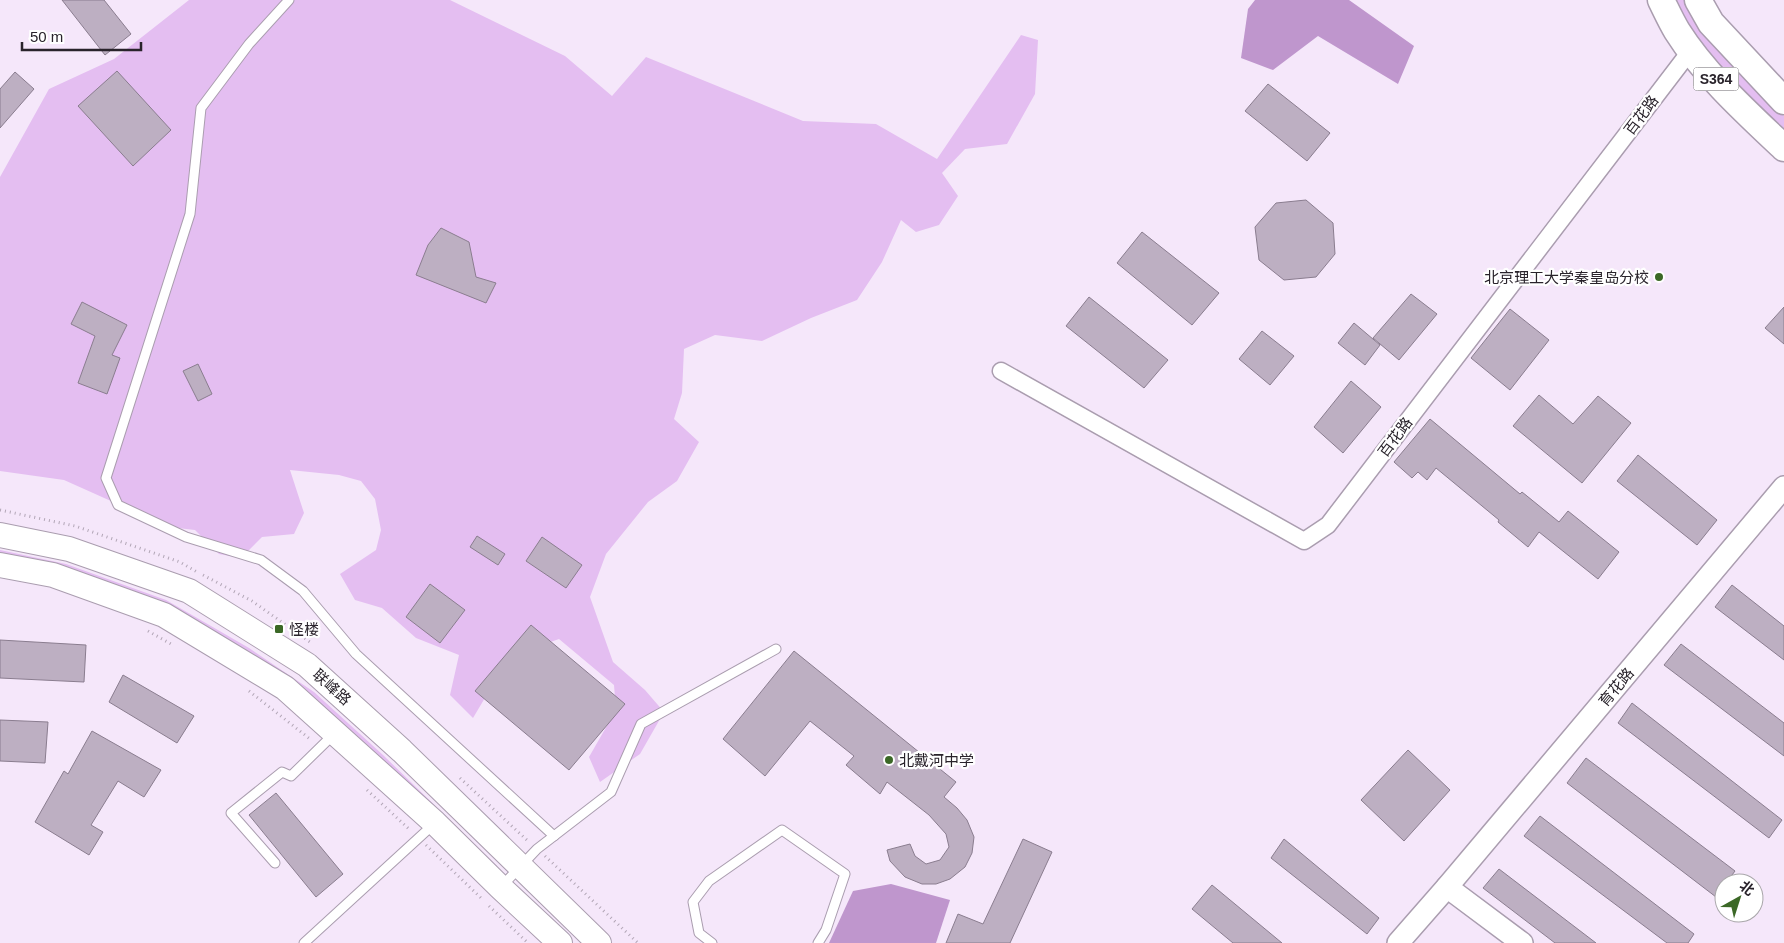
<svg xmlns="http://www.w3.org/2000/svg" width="1784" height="943" font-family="Helvetica,'Noto Sans SC',sans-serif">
<rect width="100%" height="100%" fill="#f5e7fa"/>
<g fill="#e4bef1">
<path d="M189,0H450L565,56L612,96L646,57L803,121L876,124L937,159L1021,35L1038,40L1035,94L1007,144L965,149L942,173L958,196L939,225L916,232L901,220L882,262L857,300L811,318L762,341L715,335L684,349L682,393L674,419L699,442L677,481L648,502L606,554L590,597L613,662L645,690L664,712L640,754L600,782L589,757L616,710L614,685L559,639L542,645L492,686L473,718L450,695L459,655L416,638L382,608L355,600L340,574L376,550L381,530L375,499L361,481L339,475L290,470L304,513L294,534L262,537L241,558L219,554L195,530L169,527L64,480L0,471V177L49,89L114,59Z"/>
<path d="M1672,0H1688L1768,103L1784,116V134L1704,51Z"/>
<path d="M0,550L66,564L166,600L249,648L314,692L383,755L497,866L491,871L245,655L0,559Z"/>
</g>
<g fill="#bf96cd">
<path d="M1255,0H1349L1414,46L1398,84L1318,36L1273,70L1241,58L1248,9Z"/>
<path d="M891,884L950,900L936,943H829L853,891Z"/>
</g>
<g fill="#bdafc2" stroke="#8a7d8f">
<path d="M62,0H104L131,34L105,55Z"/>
<path d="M117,71L171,130L133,166L78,106Z"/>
<path d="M15,72L34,89L0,128V89Z"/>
<path d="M1268,84L1330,133L1307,161L1245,111Z"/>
<path d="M1306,200L1333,223L1335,254L1316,277L1284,280L1259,260L1255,227L1276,203Z"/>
<path d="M441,228L469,242L476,277L496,283L486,303L416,275L428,245Z"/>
<path d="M1142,232L1219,293L1192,325L1117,263Z"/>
<path d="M1411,294L1437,314L1399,360L1373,338Z"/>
<path d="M1089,297L1168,360L1144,388L1066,326Z"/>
<path d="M82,302L127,325L112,355L120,358L107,394L78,383L95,336L71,324Z"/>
<path d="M1784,307V344L1765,328Z"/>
<path d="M1510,309L1549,340L1510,390L1471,358Z"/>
<path d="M1354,323L1380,345L1365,365L1338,343Z"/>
<path d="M1262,331L1294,356L1270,385L1239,359Z"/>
<path d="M198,364L212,394L198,401L183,371Z"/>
<path d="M1351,381L1381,407L1343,453L1314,427Z"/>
<path d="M1539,395L1573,424L1598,396L1631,423L1582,483L1513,426Z"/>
<path d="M1430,419L1520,494L1522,492L1559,522L1568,511L1619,552L1598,579L1539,532L1528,547L1498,522L1499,520L1436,468L1427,480L1418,472L1412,478L1394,462Z"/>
<path d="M1638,455L1717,520L1697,545L1617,481Z"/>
<path d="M477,536L505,554L498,565L470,547Z"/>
<path d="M542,537L582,565L566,588L526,561Z"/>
<path d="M430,584L465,610L440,643L406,617Z"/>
<path d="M1732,585L1784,626V660L1715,607Z"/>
<path d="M531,625L625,704L569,770L475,691Z"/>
<path d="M0,640L86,645L84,682L0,678Z"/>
<path d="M1681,644L1784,723V756L1664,665Z"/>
<path d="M794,651L956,782L944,797L957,808L967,820L974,837L972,853L965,867L950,879L936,884H922L905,877L890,861L887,850L910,844L915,856L926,864L940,860L949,847L946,834L929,815L887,782L880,794L846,765L854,756L810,721L765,776L723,739Z"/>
<path d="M123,675L194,716L177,743L109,702Z"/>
<path d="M1632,703L1782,820L1769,838L1618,723Z"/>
<path d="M0,720L48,722L45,763L0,761Z"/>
<path d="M92,731L161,770L144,797L118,781L91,825L103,832L89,855L35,822L64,771L68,774Z"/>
<path d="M1408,750L1450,790L1404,841L1361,800Z"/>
<path d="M1586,758L1735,871L1726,883H1724V886L1716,897L1567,783Z"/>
<path d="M276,793L343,874L316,897L249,815Z"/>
<path d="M1540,816L1694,934L1688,943H1667L1524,836Z"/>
<path d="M1023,839L1052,852L1010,943H946L958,914L983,924Z"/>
<path d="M1284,839L1379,918L1367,934L1271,858Z"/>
<path d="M1499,869L1596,943H1555L1483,888Z"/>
<path d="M1212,885L1282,943H1233L1192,909Z"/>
</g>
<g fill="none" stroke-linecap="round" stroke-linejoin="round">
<g stroke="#aa9daf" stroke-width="11">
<g id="service">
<path d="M289,0L249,44L201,108L190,214L106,478L118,505L186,537L261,560L303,591L356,654L554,836"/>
<path d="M275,863L231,813L282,772L291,776L335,733"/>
<path d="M501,887L537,849L611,792L641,724L776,649"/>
<path d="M304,943L435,823"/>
<path d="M712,943L699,933L693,902L709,881L782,830L845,874L826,930L818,943"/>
</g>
</g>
<g stroke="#aa9daf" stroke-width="19">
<path id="minor" d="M1001,371L1304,541L1328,525L1691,50"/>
</g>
<g stroke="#aa9daf" stroke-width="24">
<g id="tertiary">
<path d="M1447,887L1522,943"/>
<path d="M1398,943L1447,887L1784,487"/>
</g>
</g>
<g stroke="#aa9daf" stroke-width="26">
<g id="secondary">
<path d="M0,535L69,549L189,591L307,665L402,751L599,943"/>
<path d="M0,565L53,575L164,615L285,688L435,823L500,887L560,943"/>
</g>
</g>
<g stroke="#aa9daf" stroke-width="29">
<g id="primary">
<path d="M1661,0C1666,10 1671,21 1677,31C1704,74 1747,113 1784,148"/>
<path d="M1698,0L1711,23L1784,101"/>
</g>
</g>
<g stroke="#b2a6b6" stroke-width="3" stroke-dasharray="1 4" stroke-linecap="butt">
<path d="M0,510L75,526L180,562L197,572"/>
<path d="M203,575L252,601L310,642"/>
<path d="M148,631L171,644"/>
<path d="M249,691L310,739"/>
<path d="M460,778L529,842"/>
<path d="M367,790L410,830"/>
<path d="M426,845L481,898"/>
<path d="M545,856L638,943"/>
<path d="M489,906L528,943"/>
</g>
<use href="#service" stroke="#fff" stroke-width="9"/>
<use href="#minor" stroke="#fff" stroke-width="16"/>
<use href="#tertiary" stroke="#fff" stroke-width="21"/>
<use href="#secondary" stroke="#fff" stroke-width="24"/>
<use href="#primary" stroke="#fff" stroke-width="26"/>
</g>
<g fill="#3b6826" stroke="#fff" stroke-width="2">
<circle cx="1659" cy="277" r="5"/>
<rect x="274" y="624" width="10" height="10" rx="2.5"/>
<circle cx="889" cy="760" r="5"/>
</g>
<g text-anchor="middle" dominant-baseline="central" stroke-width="4.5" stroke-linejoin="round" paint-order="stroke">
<rect fill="#fff" stroke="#69656b" stroke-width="1" x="1693.5" y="67.5" width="45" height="23" rx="4"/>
<g font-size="14" font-weight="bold" fill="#29232b">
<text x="1716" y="79">S364</text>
</g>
<g font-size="15" fill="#29232b" stroke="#fff">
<text transform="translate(1641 115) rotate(-53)">百花路</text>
<text transform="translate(1395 437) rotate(-53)">百花路</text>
<text transform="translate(332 687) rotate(42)">联峰路</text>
<text transform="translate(1616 687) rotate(-50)">育花路</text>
</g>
<g font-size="15" fill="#29232b" stroke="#fff" text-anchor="start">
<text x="1649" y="277" text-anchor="end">北京理工大学秦皇岛分校</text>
<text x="289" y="629">怪楼</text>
<text x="899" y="760">北戴河中学</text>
</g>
</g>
<g transform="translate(1739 898) rotate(39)"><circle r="24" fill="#ffffff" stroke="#a9a7aa"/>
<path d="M0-4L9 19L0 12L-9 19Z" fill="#3b6826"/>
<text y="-8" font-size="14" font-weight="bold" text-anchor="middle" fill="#29232b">北</text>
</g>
<path d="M22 42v8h119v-8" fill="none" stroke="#29232b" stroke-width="2.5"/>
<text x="30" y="42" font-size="15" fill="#29232b" stroke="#ffffff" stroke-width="4" paint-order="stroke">50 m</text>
</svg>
